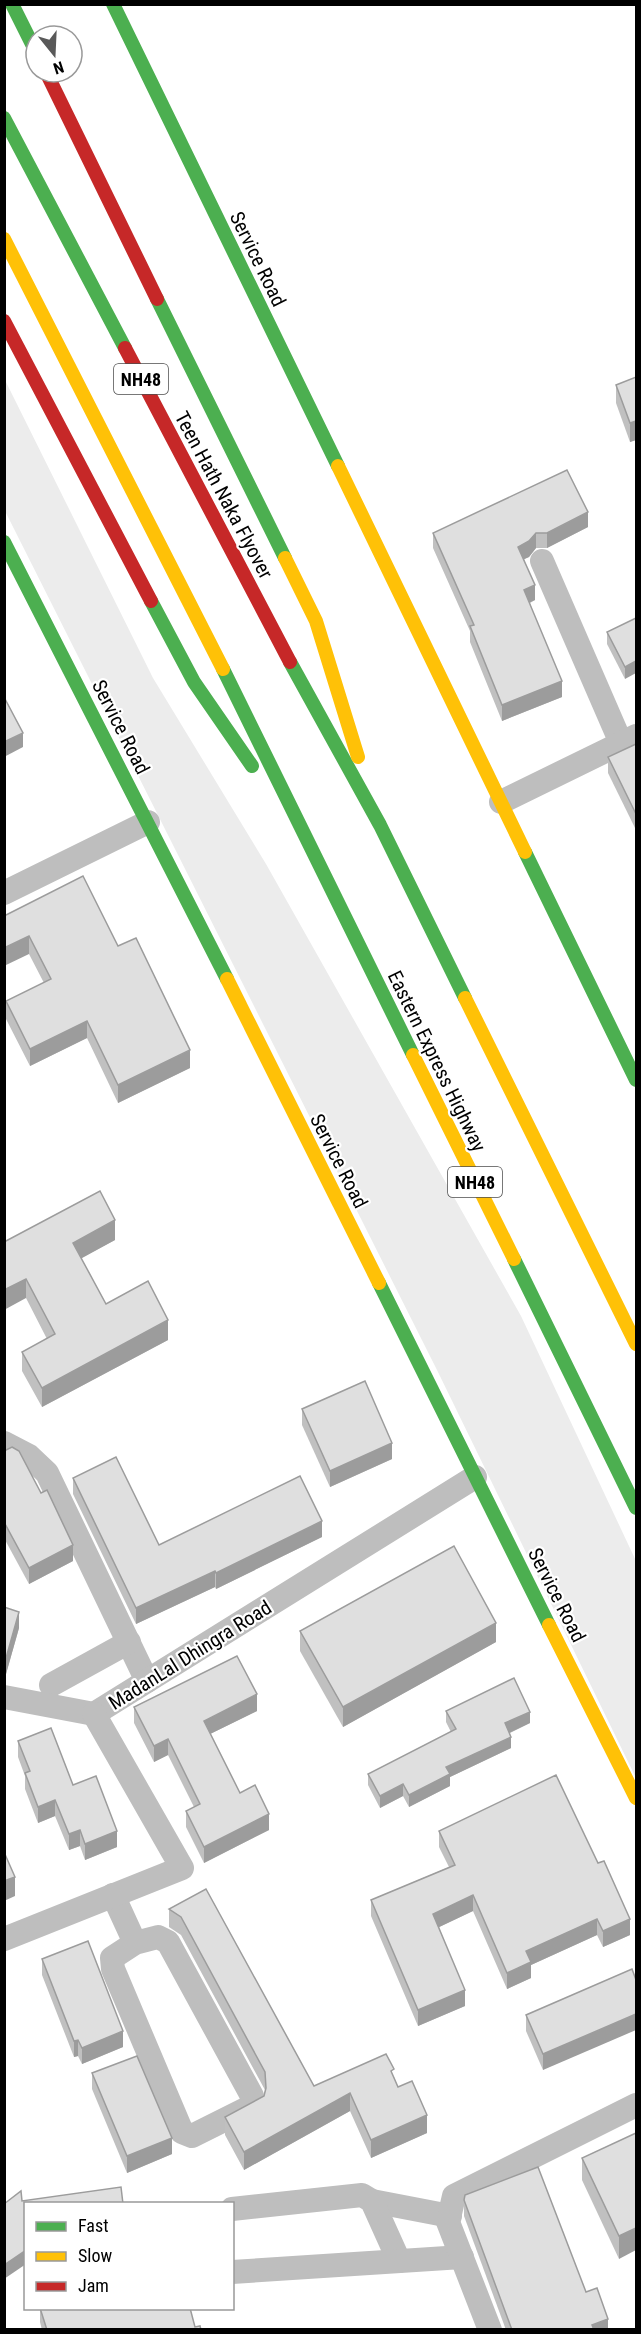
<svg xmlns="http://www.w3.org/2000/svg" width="641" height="2334" font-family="'Roboto Condensed',sans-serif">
<rect width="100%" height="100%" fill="#fff"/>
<path fill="#ececec" d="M4,378L153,678L266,864L521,1316L636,1561V1778L437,1370L5,511Z"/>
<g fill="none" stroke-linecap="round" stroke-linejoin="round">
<g stroke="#bebebe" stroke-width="24">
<path d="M542,561L621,743"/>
<path d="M501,802L636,736"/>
<path d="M4,893L148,822"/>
<path d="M4,1443L29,1456L47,1473L147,1681"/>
<path d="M51,1685L129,1642"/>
<path d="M4,1697L94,1714"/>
<path d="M94,1714L475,1477"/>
<path d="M113,1895L135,1943L158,1937L168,1942L252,2096V2106L192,2136L182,2132L113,1969L112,1958L135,1943"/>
<path d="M4,1939L182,1868L94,1714"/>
<path d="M372,2201L450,2216"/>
<path d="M232,2209L362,2195L372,2201L399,2261"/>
<path d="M232,2272L462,2257"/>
<path d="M490,2330L448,2222L454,2196L636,2105"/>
</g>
<g stroke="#4caf50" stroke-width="14">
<path d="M12,4L36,52"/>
<path d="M113,4L338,466"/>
<path d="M4,118L125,348"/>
<path d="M157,299L285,558"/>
<path d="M4,542L227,979"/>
<path d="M151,601L194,682L252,766"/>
<path d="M290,662L380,825L465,998"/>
<path d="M223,669L413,1055"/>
<path d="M525,852L636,1080"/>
<path d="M514,1259L636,1508"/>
<path d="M379,1283L549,1625"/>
</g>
<g stroke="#ffc107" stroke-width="14">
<path d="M4,239L223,669"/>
<path d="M338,466L525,852"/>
<path d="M285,558L316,621L358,757"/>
<path d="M227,979L379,1283"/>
<path d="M465,998L636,1344"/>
<path d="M413,1055L514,1259"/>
<path d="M549,1625L636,1798"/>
</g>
<g stroke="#c62828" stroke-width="14">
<path d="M46,72L157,299"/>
<path d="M4,321L151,601"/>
<path d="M125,348L290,662"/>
</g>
</g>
<g fill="#c0c0c0">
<path d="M636,377V440L630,442L616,403V385Z"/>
<path d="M588,527L547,548H536L529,557L524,559L535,600L530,603L562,697L502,721L470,642V631L433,548V533Z"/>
<path d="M636,618L625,679L607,644V632Z"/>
<path d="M636,744V830L608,773V757Z"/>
<path d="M4,916L118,946L190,1068L118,1103L87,1038L30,1066L6,1019V1001L44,983L29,954Z"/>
<path d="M115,1240L81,1258L106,1304L168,1340L42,1407L22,1371V1352L47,1339L26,1298L4,1242Z"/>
<path d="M302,1409L392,1459L330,1487L302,1425Z"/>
<path d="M4,1451L73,1561L29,1584L4,1538Z"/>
<path d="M73,1478L159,1545L322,1537L216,1589L215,1587L136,1624L73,1494Z"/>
<path d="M4,1607L19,1628L6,1674L4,1673Z"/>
<path d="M300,1631L496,1642L343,1727L300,1651Z"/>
<path d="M134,1707L257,1711L210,1734L240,1793L269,1830L204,1863L186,1827V1811L194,1807L168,1755L154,1762L134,1723Z"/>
<path d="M446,1711L530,1723L510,1733L511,1748L450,1777V1786L409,1807L403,1796L380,1808L368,1785V1774L451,1732L446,1722Z"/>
<path d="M18,1741L73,1785L117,1847L85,1860L80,1846L69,1850L55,1816L38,1823L25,1789V1776L18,1757Z"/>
<path d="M439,1831L630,1935L603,1947L597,1935L531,1965V1978L507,1989L473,1911L439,1927L465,2006L418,2026L371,1916V1900L449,1867L439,1847Z"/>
<path d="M206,1889L314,2086L394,2077L398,2087L427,2133L371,2158L350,2111L244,2170L225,2135V2117L264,2096L265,2090L181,1935L169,1927V1909Z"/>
<path d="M42,1959L123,2047L82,2064L78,2056L74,2057L42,1975Z"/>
<path d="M632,1969L543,2070L526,2031V2015Z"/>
<path d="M92,2073L172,2154L127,2173L92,2089Z"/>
<path d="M636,2133L619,2259L582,2180V2158Z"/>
<path d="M464,2200L586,2292L608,2330H506L464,2216Z"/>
<path d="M40,2308H190L195,2327L201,2330H42L40,2322Z"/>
</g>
<g fill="#9c9c9c">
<path d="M636,421V440L630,442V423Z"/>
<path d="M588,512V527L547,548V533Z"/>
<path d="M536,533V548L529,557L518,562V547Z"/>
<path d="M535,585V600L524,605V590Z"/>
<path d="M636,661V673L625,679V667Z"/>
<path d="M562,681V697L502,721V705Z"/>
<path d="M23,733V747L4,757V742Z"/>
<path d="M29,936V954L4,966V948Z"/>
<path d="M87,1021V1038L30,1066V1049Z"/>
<path d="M190,1050V1068L118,1103V1085Z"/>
<path d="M115,1220V1240L73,1263V1243Z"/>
<path d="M26,1279V1298L4,1310V1290Z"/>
<path d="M168,1320V1340L42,1407V1388Z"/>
<path d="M392,1443V1459L330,1487V1471Z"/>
<path d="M322,1521V1537L216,1589V1573Z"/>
<path d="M73,1545V1561L29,1584V1568Z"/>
<path d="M215,1571V1587L136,1624V1608Z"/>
<path d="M19,1612V1628L6,1674V1658Z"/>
<path d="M496,1623V1642L343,1727V1707Z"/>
<path d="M257,1694V1711L204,1737V1721Z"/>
<path d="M530,1712V1723L505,1735V1723Z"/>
<path d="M511,1737V1748L450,1777V1786L409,1807V1795L446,1767Z"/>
<path d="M168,1739V1755L154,1762V1746Z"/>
<path d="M403,1784V1796L380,1808V1796Z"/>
<path d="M55,1800V1816L38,1823V1807Z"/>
<path d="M269,1814V1830L204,1863V1847Z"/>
<path d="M80,1830V1846L69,1850V1834Z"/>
<path d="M117,1831V1847L85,1860V1844Z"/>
<path d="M15,1877V1896L4,1901V1881Z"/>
<path d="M473,1895V1911L433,1930V1914Z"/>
<path d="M597,1919V1935L531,1965V1978L507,1989V1973L526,1951Z"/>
<path d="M630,1919V1935L603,1947V1931Z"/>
<path d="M465,1990V2006L418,2026V2010Z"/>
<path d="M636,2014V2030L543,2070V2054Z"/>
<path d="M123,2031V2047L82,2064V2048Z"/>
<path d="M78,2040V2056L74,2057V2041Z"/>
<path d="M350,2093V2111L244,2170V2152Z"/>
<path d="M427,2115V2133L371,2158V2140Z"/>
<path d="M172,2138V2154L127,2173V2156Z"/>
<path d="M636,2228V2250L619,2259V2236Z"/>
<path d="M26,2250V2264L4,2279V2265Z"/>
<path d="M608,2319V2330H592V2325Z"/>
</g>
<g fill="#dfdfdf" stroke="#9c9c9c" stroke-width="1.5">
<path d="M636,377V421L630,423L616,385Z"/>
<path d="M567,470L588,512L547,533H536L529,541L518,547L535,585L524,590L562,681L502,705L470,626L474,625L433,533Z"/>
<path d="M636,618V661L625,667L607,632Z"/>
<path d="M4,697L23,733L4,742Z"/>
<path d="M636,744V814L608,757Z"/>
<path d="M83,876L118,946L136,938L190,1050L118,1085L87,1021L30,1049L6,1001L51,979L29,936L4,948V916Z"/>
<path d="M100,1191L115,1220L73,1243L106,1304L148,1281L168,1320L42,1388L22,1352L55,1334L26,1279L4,1290V1242Z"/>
<path d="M365,1381L392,1443L330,1471L302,1409Z"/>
<path d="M12,1447L19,1451L41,1493L47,1490L73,1545L29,1568L4,1522V1451Z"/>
<path d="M116,1457L159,1545L300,1476L322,1521L216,1573L215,1571L136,1608L73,1478Z"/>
<path d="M454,1546L496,1623L343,1707L300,1631Z"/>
<path d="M4,1607L19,1612L6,1658L4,1657Z"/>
<path d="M237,1656L257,1694L204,1721L240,1793L255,1785L269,1814L204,1847L186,1811L200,1804L168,1739L154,1746L134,1707Z"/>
<path d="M514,1678L530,1712L505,1723L511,1737L446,1767L450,1774L409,1795L403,1784L380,1796L368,1774L456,1729L446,1711Z"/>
<path d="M51,1728L73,1785L96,1776L117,1831L85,1844L80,1830L69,1834L55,1800L38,1807L25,1773L30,1771L18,1741Z"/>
<path d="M556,1775L598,1863L604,1861L630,1919L603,1931L597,1919L526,1951L531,1962L507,1973L473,1895L433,1914L465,1990L418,2010L371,1900L455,1865L439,1831Z"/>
<path d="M4,1852L15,1877L4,1881Z"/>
<path d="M206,1889L314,2086L386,2054L394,2069L391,2071L398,2087L412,2081L427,2115L371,2140L350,2093L244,2152L225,2117L264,2096L266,2088L265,2072L181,1917L169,1909Z"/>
<path d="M88,1941L123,2031L82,2048L78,2040L74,2041L42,1959Z"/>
<path d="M632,1969L636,1980V2014L543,2054L526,2015Z"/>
<path d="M137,2056L172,2138L127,2156L92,2073Z"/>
<path d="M636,2133V2228L619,2236L582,2158Z"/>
<path d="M538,2167L586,2292L597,2288L608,2319L592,2325L594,2330H512L464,2200L465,2195Z"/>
<path d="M121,2187L123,2204H26V2250L4,2265V2204L21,2191L22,2201Z"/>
<path d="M40,2308H190L195,2327L200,2326L201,2330H47Z"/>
</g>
<g text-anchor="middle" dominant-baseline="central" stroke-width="4.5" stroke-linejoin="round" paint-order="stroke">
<g fill="#fff" stroke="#4c4c4c" stroke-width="1.5">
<rect x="114" y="364" width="54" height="30" rx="4.5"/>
<rect x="448" y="1167" width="54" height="30" rx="4.5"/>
</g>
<g font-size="18" font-weight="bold" fill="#000">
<text x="141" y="379">NH48</text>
<text x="475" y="1182">NH48</text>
</g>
<g font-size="20" fill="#000" stroke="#fff">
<text transform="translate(258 259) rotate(64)">Service Road</text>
<text transform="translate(224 495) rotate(62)">Teen Hath Naka Flyover</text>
<text transform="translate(121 727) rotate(63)">Service Road</text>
<text transform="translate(437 1061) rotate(64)">Eastern Express Highway</text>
<text transform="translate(339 1161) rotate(63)">Service Road</text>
<text transform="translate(557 1595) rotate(63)">Service Road</text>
<text transform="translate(190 1655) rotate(-32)">MadanLal Dhingra Road</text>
</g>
</g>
<rect width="641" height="2334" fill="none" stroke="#000000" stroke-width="12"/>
<rect x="24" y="2202" width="210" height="108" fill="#ffffff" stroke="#999999" stroke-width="1.5"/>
<rect x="36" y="2222" width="30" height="9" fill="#4caf50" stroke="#999999" stroke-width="1.5"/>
<text x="78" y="2232" font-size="18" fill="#000000">Fast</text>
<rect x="36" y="2252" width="30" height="9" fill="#ffc107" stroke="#999999" stroke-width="1.5"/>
<text x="78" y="2262" font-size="18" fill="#000000">Slow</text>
<rect x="36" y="2282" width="30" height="9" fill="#c62828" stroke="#999999" stroke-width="1.5"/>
<text x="78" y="2292" font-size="18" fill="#000000">Jam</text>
<g transform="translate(54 54) rotate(162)"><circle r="28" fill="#ffffff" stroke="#999999" stroke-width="1.5"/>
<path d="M0-4.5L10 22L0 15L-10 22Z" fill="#595959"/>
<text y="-9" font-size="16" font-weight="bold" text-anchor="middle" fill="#000000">N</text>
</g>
</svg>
